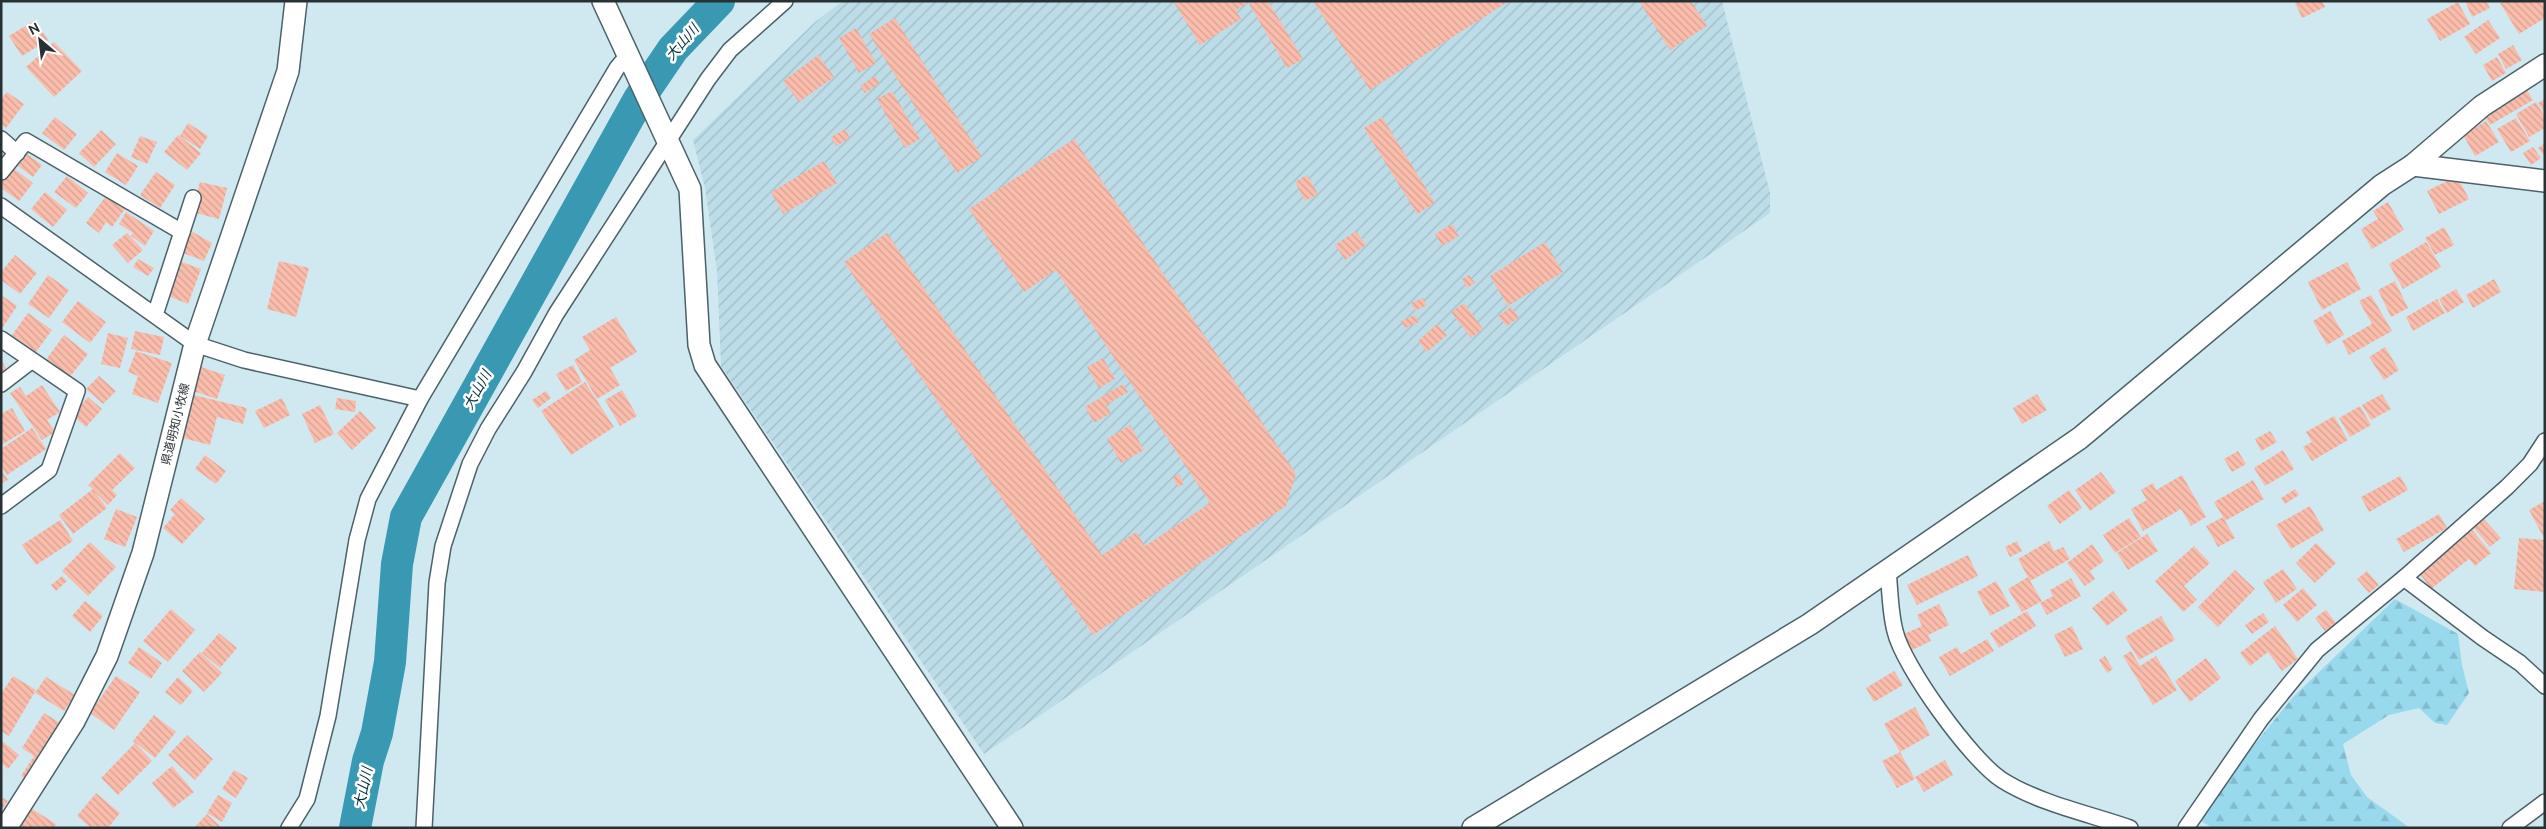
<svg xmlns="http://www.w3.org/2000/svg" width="2546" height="829" font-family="Ubuntu,'Noto Sans JP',sans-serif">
<defs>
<pattern id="industrial-furrows" width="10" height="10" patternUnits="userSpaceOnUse" patternTransform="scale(1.25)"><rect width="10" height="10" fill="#bcdce7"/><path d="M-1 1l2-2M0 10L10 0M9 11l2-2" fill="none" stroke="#a2bdc7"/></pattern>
<pattern id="forest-firs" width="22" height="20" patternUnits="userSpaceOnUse" patternTransform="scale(1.25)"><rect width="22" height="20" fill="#98d9ed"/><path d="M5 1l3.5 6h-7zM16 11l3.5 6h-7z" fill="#83bbcc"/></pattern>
<pattern id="building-back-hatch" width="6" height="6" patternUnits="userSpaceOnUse" patternTransform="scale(1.25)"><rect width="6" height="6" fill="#fabcab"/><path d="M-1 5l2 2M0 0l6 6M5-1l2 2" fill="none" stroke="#d6a294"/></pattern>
</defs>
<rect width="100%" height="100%" fill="#d0e9f1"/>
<path fill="url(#industrial-furrows)" d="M843,1H1722L1770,193V213L984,754L721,366L717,271L705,188L693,140L815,22Z"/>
<path fill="url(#forest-firs)" d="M2395,599L2458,634L2462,665L2469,693L2447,725L2435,723L2419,708L2389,715L2343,744L2351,775L2367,797L2410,828H2213L2195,818L2293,697Z"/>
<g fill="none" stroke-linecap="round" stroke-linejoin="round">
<path stroke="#3999b3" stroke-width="32" d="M355,828L368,761L377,733L390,662L397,564L406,517L639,99L673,49L719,1"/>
</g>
<g fill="url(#building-back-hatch)">
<path d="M1173,1H1251L1236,10L1241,19L1200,45Z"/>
<path d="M1253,1H1268L1303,59L1287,68L1249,4Z"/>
<path d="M1313,1H1509L1370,90Z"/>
<path d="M1639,1H1691L1707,26L1670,50Z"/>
<path d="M2294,1H2322L2325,7L2302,18Z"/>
<path d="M2465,1H2486L2490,8L2472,17Z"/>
<path d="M2504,1H2545V18L2519,34L2500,3Z"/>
<path d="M2458,2L2470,24L2440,41L2427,19Z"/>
<path d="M895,18L982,157L957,173L869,34Z"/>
<path d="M35,20L48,40L22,56L9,36Z"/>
<path d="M2488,20L2500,38L2476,54L2464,37Z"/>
<path d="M856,28L876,63L859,73L839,38Z"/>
<path d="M54,42L82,71L54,97L26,67Z"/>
<path d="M2513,45L2522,60L2506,69L2498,54Z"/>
<path d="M818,55L834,77L799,102L783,81Z"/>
<path d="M2497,57L2506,73L2492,81L2483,65Z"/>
<path d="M875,76L880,83L865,93L860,86Z"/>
<path d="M2525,87L2533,100L2490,125L2482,112Z"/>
<path d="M892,91L920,139L905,148L877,99Z"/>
<path d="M7,92L24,104L6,128L1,124V99Z"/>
<path d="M2545,99V114L2538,103Z"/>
<path d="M2536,102L2545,117V128L2529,137L2516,114Z"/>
<path d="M55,117L77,134L64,150L42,133Z"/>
<path d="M1382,117L1435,203L1417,214L1364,128Z"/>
<path d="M2516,118L2530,141L2511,152L2497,129Z"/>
<path d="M2486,121L2499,142L2475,156L2463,135Z"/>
<path d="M188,123L208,136L200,149L180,136Z"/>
<path d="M845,129L850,138L836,146L831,137Z"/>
<path d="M101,130L116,144L94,167L79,153Z"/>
<path d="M178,135L201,153L187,170L164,152Z"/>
<path d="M140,136L157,142L147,164L131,157Z"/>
<path d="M1074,139L1296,474L1286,506L1093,635L844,262L887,233L1102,555L1136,532L1145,546L1210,503L1056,270L1024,292L969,209Z"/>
<path d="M2545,143V157L2538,148Z"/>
<path d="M2533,147L2541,158L2531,165L2523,153Z"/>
<path d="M117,153L138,166L126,185L105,172Z"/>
<path d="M27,154L42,165L33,177L18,166Z"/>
<path d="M824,161L837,183L783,214L771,192Z"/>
<path d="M12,167L33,183L19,201L1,188V182Z"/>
<path d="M156,172L175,185L160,208L140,195Z"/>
<path d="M1307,175L1318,194L1305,201L1295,182Z"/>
<path d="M67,176L88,193L76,208L54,192Z"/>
<path d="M2457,176L2469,199L2439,214L2427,191Z"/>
<path d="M200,182L227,188L219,219L192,212Z"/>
<path d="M45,192L67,210L53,227L31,209Z"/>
<path d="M106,196L125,209L112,227L106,222L99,233L86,223Z"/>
<path d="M2388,202L2404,230L2372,249L2361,229L2378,219L2373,211Z"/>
<path d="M126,212L154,231L145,246L131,236L133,233L119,224Z"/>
<path d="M1452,224L1459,236L1442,246L1435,234Z"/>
<path d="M2444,227L2454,245L2435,255L2425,238Z"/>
<path d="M191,231L212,243L204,261L183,253Z"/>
<path d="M1356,231L1366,245L1345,260L1335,245Z"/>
<path d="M127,233L143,250L128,263L112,245Z"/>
<path d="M1545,242L1563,272L1508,306L1490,276Z"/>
<path d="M2426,242L2441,267L2403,289L2389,264Z"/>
<path d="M15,255L37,273L20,294L1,280V272Z"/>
<path d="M138,259L154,268L148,276L133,267Z"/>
<path d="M179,261L201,269L188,304L166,295Z"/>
<path d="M279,261L309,268L296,317L267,309Z"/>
<path d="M2347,262L2361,289L2322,310L2308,282Z"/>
<path d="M48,275L69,290L49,318L28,304Z"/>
<path d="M1469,275L1475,283L1467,288L1462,279Z"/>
<path d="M2494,279L2501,292L2473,308L2466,295Z"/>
<path d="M2395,281L2408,308L2391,317L2378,290Z"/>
<path d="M2456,289L2464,302L2447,313L2439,299Z"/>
<path d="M1,295L17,306L3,327L1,326Z"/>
<path d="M2371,295L2392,331L2349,355L2342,341L2372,324L2359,301Z"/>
<path d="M1423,298L1427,305L1415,311L1411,303Z"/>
<path d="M2437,299L2445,313L2413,331L2406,317Z"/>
<path d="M78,301L106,322L90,343L62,322Z"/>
<path d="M1464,303L1483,329L1471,338L1451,312Z"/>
<path d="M1511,307L1519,317L1507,326L1498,316Z"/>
<path d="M2330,311L2344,335L2327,345L2313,321Z"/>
<path d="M28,313L52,330L36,352L12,335Z"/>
<path d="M1415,315L1419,322L1405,328L1401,321Z"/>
<path d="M616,317L637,352L610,368L620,385L597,399L574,360L590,350L582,337Z"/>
<path d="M1437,324L1447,335L1427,352L1418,341Z"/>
<path d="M135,331L164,337L160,355L131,349Z"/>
<path d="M108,333L128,338L120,368L101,364Z"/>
<path d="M64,335L88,354L69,378L46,360Z"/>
<path d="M2385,347L2399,370L2384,380L2369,357Z"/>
<path d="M136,351L172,363L158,403L132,394L138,376L128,372Z"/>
<path d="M1103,358L1115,379L1099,388L1087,367Z"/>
<path d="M1,359L9,374L1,378Z"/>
<path d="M573,365L582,382L566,391L556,374Z"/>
<path d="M201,367L225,375L217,399L193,391Z"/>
<path d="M99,376L116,391L103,404L86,389Z"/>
<path d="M585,382L614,427L571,455L541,411Z"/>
<path d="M1123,384L1128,392L1106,405L1111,413L1094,423L1085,407Z"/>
<path d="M42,385L60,412L47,420L55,432L42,440L10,393L20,387L26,396Z"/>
<path d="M622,390L637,416L620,426L605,400Z"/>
<path d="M546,391L551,398L538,408L532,400Z"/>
<path d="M190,394L247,408L243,424L217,417L210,445L179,437Z"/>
<path d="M2037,394L2047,410L2022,424L2013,408Z"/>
<path d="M2382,394L2391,409L2371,420L2362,405Z"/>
<path d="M88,397L102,409L86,427L72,415Z"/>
<path d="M282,398L290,415L264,428L255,411Z"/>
<path d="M337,398L356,401L355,412L335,409Z"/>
<path d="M320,405L334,434L315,443L302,414Z"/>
<path d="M2360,406L2371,425L2350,437L2339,418Z"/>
<path d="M12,408L25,431L1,445V414Z"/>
<path d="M360,411L376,428L352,450L337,433Z"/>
<path d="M2334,416L2348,440L2312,461L2303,447L2312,442L2306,432Z"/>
<path d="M1130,425L1144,450L1121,463L1107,439Z"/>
<path d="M32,428L46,449L7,475L1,466V449Z"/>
<path d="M2270,431L2277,442L2261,451L2255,439Z"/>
<path d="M2283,450L2294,469L2265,486L2254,468Z"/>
<path d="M2238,451L2246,464L2232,472L2224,459Z"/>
<path d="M120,453L135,468L112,490L117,495L108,505L93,490L107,508L73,534L59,515L93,489L88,485Z"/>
<path d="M205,455L226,471L216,484L195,469Z"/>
<path d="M1,469L8,480L1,484Z"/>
<path d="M2101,472L2116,492L2090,511L2075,490Z"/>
<path d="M1179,474L1184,484L1177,487L1173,477Z"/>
<path d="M2182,475L2206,517L2191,526L2181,509L2143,531L2131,509L2147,500L2141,490L2153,483L2156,490Z"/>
<path d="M2400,476L2408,490L2369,512L2361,497Z"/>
<path d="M2253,480L2264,499L2225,521L2235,538L2218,547L2206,526L2223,517L2214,502Z"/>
<path d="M2295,489L2299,495L2285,504L2281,498Z"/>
<path d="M2069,490L2082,508L2060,524L2047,506Z"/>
<path d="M181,498L205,519L182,544L163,528L175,514L170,510Z"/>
<path d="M2545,501V535L2543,536L2529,510Z"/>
<path d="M2310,506L2324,530L2291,549L2276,525Z"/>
<path d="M116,509L137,517L125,547L104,539Z"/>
<path d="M2439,514L2447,528L2404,552L2396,539Z"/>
<path d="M2482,517L2501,538L2490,547L2472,526Z"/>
<path d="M2129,518L2141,537L2115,553L2103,535Z"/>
<path d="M60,520L73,541L36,565L22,545Z"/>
<path d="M2470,527L2491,553L2475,566L2469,559L2431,589L2417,570Z"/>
<path d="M2147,534L2158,551L2128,570L2117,553Z"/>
<path d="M2519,538L2545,540L2544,592L2514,589Z"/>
<path d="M2017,541L2022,551L2010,557L2005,547Z"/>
<path d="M2049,541L2054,551L2063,547L2070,559L2030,581L2042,601L2022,612L2008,589L2028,577L2018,559Z"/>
<path d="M90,542L116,567L88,596L62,571Z"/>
<path d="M2316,543L2336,563L2315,583L2296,563Z"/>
<path d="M2092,544L2104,561L2090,571L2095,579L2085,586L2067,563Z"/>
<path d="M2194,546L2210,563L2184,586L2197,600L2183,612L2155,581Z"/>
<path d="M1968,555L1978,576L1917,605L1907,585Z"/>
<path d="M2283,569L2297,589L2276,603L2263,582Z"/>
<path d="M2235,570L2255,589L2218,627L2198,607Z"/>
<path d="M2367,571L2379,585L2369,593L2357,579Z"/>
<path d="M62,576L67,581L56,591L51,585Z"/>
<path d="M2071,578L2081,596L2047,615L2040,603L2053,596L2050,590Z"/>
<path d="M1996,581L2010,606L1990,616L1977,592Z"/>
<path d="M2303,588L2317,605L2297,622L2283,605Z"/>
<path d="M2113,591L2128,610L2107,626L2092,608Z"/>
<path d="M85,601L103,616L90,632L72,616Z"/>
<path d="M1939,604L1949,625L1928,635L1931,641L1910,651L1902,635L1922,626L1917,615Z"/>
<path d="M171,609L195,630L168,662L143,641Z"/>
<path d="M2326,610L2336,623L2325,631L2315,618Z"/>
<path d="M2027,611L2036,626L1999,648L1990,633Z"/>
<path d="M2263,613L2269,622L2252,634L2245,625Z"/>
<path d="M2161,616L2175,640L2139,660L2125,637Z"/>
<path d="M2072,626L2083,649L2065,657L2054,635Z"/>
<path d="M2275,626L2298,659L2282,671L2268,652L2250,666L2240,653Z"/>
<path d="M219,633L237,648L220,668L202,653Z"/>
<path d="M1987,639L1994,651L1950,676L1939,657L1957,647L1961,654Z"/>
<path d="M139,647L162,663L151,679L128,663Z"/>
<path d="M2131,651L2140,666L2156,656L2177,690L2153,705L2123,656Z"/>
<path d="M200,652L222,673L204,692L182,671Z"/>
<path d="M2105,656L2113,669L2107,673L2099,660Z"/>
<path d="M2206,658L2221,678L2190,702L2175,681Z"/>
<path d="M1894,671L1903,685L1874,702L1866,688Z"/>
<path d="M13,676L36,690L9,736L1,731V694Z"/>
<path d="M116,676L140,692L114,730L90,713Z"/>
<path d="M46,677L75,695L64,711L35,693Z"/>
<path d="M178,677L193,691L181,705L165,692Z"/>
<path d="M1915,707L1930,735L1900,752L1915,779L1897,788L1882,761L1900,752L1884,724Z"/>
<path d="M44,713L67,727L32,783L21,776L34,756L22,748Z"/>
<path d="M154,715L176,732L155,758L133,741Z"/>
<path d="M187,735L213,759L195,780L168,755Z"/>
<path d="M1,740L19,755L8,769L1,763Z"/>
<path d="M135,743L152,761L118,795L101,778Z"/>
<path d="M1945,760L1953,775L1924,792L1915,777Z"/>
<path d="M172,766L194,792L173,808L152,783Z"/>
<path d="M234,770L248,778L236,798L222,789Z"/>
<path d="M96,793L120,813L108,828H91L77,816Z"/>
<path d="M218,795L232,803L222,822L207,813Z"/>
<path d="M1,797L8,801L1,811Z"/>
<path d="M29,807L56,824L54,828H15Z"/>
<path d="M207,814L222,828H194Z"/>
</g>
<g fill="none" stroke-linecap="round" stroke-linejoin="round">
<g stroke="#4c6168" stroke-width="18">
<g id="street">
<path d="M1,139L17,153"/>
<path d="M1,172L26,141L182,232"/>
<path d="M1,206L195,344L244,360L420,399"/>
<path d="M155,315L193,198"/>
<path d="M1,339L77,391L49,470L1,506"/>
<path d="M1,384L31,361"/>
<path d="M1888,570C1890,590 1890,612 1895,631C1903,666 1971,760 2002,780C2038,803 2090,814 2130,828"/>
<path d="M2404,578L2483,638L2520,663L2545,686"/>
<path d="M289,828L307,799L328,716L357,540L368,499L420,399L617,68L627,56"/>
<path d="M424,828L437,583L443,546L470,464L488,429L524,372L556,314L708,79L730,50L785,1"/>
<path d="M2186,828L2261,719L2317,650L2404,578L2507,487L2530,464L2545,441"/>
<path d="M2510,828L2545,802"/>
</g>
</g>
<g stroke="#4c6168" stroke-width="24">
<g id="secondary">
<path d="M603,1L690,189L699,345L705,365L1012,828"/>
<path d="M2413,165L2545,181"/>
<path d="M6,828L74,721L107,656L143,553L195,344L288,71L296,1"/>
<path d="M1473,828L1810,624L2080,438L2382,185L2413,165L2482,106L2545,65"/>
</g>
</g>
<use href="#street" stroke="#fff" stroke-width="15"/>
<use href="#secondary" stroke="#fff" stroke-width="21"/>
</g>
<g text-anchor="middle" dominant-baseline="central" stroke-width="5" stroke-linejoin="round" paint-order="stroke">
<g font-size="12" fill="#273033" stroke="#fff">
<text transform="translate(175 424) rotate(-76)">県道明知小牧線</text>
</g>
<g font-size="14" font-style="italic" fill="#02303b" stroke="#fff">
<text transform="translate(682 42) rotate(-49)">大山川</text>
<text transform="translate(477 390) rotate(-61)">大山川</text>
<text transform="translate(363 788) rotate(-78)">大山川</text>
</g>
</g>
<rect width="2546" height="829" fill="none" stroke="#273033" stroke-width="5"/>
<g transform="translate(40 40) rotate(332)" stroke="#ffffff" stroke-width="4" paint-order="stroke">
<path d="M0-4L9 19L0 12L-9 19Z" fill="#273033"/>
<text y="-8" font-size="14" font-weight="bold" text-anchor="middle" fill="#273033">N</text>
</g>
</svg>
